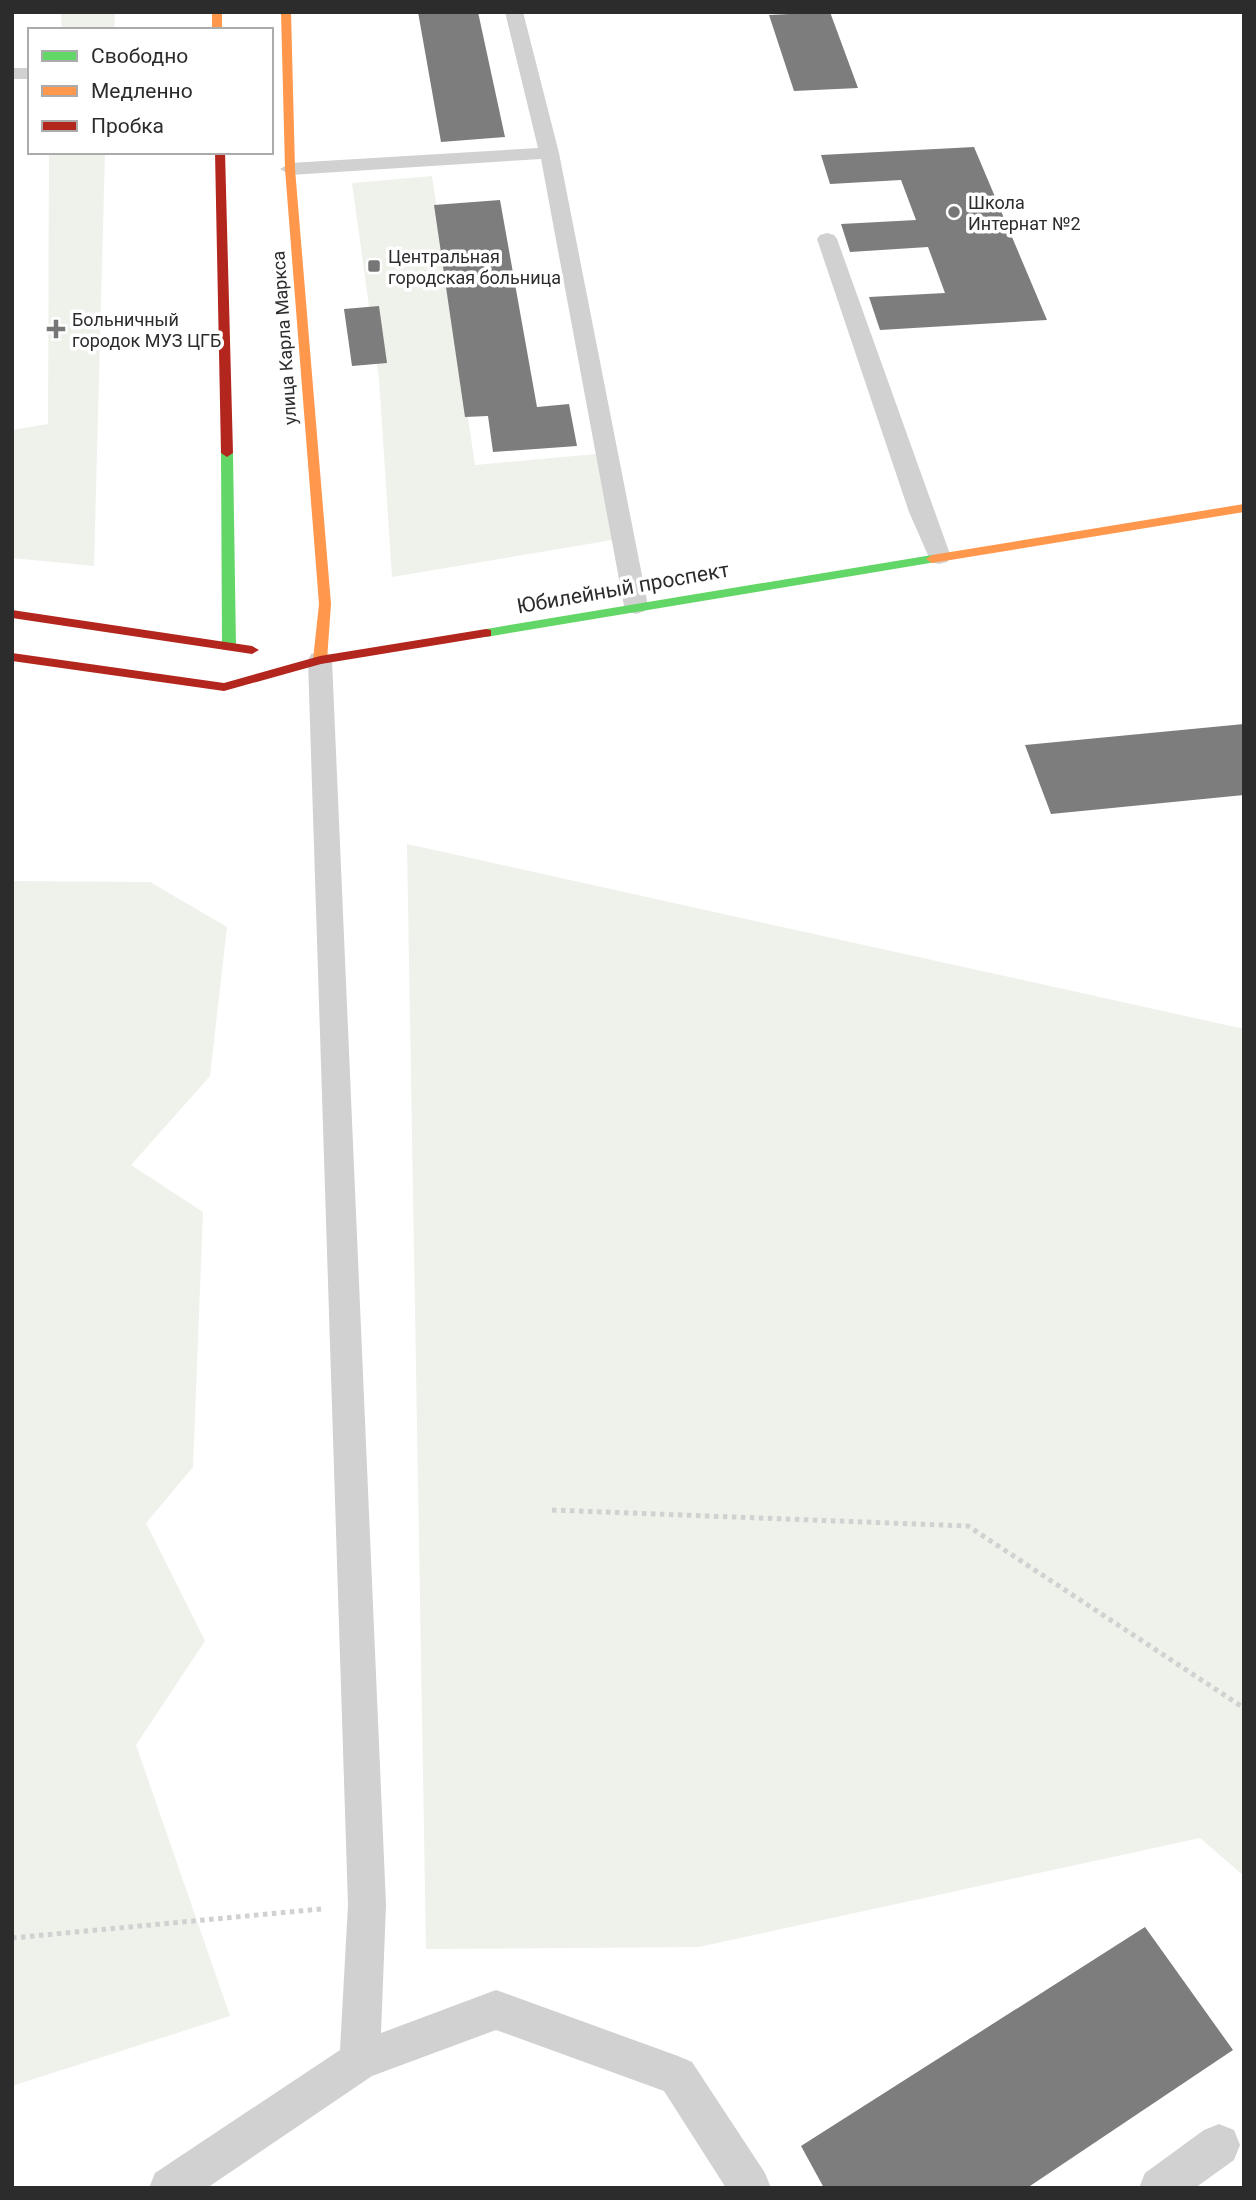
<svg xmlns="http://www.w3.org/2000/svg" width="1256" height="2200" font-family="Roboto,sans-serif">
<rect width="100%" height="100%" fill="#fff"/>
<g fill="#eef2eb">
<path d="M61,12H115L114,30H62Z"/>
<path d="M49,152H105L94,566L12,558V430L48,424Z"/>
<path d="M432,176L475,465L596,454L618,539L392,577L379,379L352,183Z"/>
<path d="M407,844L1244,1029V1876L1200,1838L699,1947L426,1949Z"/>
<path d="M12,881L150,882L227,927L210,1076L131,1165L203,1212L193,1467L146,1523L205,1641L136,1745L230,2016L12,2086Z"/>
</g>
<g fill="#7d7d7d">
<path d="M418,12H478L505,137L441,142Z"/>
<path d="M830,12L858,88L794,91L769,15Z"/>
<path d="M974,147L1047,320L880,330L869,297L945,293L928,247L850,252L841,224L916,220L901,180L830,184L821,155Z"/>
<path d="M500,200L537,407L569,404L577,446L493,452L488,416L465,417L434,205Z"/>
<path d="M379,306L387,363L352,366L344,309Z"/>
<path d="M1244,724V795L1051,814L1025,745Z"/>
<path d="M1145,1927L1233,2050L1027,2188H824L801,2146Z"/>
</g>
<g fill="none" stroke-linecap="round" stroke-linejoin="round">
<g stroke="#d1d1d1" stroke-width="5" stroke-dasharray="4.5 4.5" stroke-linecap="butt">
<path d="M552,1510L968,1526L1244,1708"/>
<path d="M12,1938L321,1909"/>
</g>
<g fill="#d1d1d1" fill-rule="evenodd">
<path d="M505,12H523L559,153L648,606L645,611L636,614L627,611L624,606L541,159L290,175L280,169L290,163L538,148Z"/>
<rect x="12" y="68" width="18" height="11"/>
<path d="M827,233L834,235L837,239L951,557L947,562L939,564L931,562L909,512L817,239L820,235Z"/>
<path d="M320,652L329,654L332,660L386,1905L381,2033L496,1990L678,2056L692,2062L765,2173L771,2188H726L664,2091L496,2030L372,2076L207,2188H149L155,2173L340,2050L348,1905L308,660L311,654Z"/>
<path d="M1219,2124L1234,2130L1240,2145L1234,2160L1195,2188H1139L1145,2173L1204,2130Z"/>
</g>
<g fill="#63d668" fill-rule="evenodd">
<path d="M227,449L233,453L236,646L229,650L222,646L221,453Z"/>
<path d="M932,555L936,556V562L486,637L479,633L486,629Z"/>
</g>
<g fill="#ff974d" fill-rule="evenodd">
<rect x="212" y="12" width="10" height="18"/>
<path d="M281,12H291L295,169L331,604L327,660L320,664L313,660L319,604L285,169Z"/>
<path d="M1244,504V512L932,563L926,559L932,555Z"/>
</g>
<g fill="#b3261e" fill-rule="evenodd">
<path d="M215,152H225L233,453L227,457L221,453Z"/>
<path d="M12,610L252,646L259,650L252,654L12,618Z"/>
<path d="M486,629L491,630V636L321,664L224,691L12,661V653L224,683L320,656Z"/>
</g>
</g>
<g fill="#767676" stroke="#fff" stroke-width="2.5">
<circle cx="954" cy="212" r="7"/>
<rect x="367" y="259" width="14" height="14" rx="3.5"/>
<path d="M52.5 318.5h7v7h7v7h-7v7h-7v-7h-7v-7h7z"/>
</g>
<g text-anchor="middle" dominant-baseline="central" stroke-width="7" stroke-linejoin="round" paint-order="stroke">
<g font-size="18" fill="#2c2c2c" stroke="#fff" text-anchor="start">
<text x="968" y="202">Школа<tspan x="968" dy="21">Интернат №2</tspan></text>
<text x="388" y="256">Центральная<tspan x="388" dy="21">городская больница</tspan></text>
<text x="72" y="319">Больничный<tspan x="72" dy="21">городок МУЗ ЦГБ</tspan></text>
</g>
<g font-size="18" fill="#2c2c2c" stroke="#fff">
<text transform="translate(284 338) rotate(-94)">улица Карла Маркса</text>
</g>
<g font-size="21" fill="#2c2c2c" stroke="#fff">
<text transform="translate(623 588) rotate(-10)">Юбилейный проспект</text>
</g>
</g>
<rect width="1256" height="2200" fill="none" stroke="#2c2c2c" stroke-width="28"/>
<rect x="28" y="28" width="245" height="126" fill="#ffffff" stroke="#ababab" stroke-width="2"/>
<rect x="42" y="51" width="35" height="10" fill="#63d668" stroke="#ababab" stroke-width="2"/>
<text x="91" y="63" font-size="21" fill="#2c2c2c">Свободно</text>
<rect x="42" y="86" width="35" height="10" fill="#ff974d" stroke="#ababab" stroke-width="2"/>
<text x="91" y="98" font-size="21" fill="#2c2c2c">Медленно</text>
<rect x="42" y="121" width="35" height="10" fill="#b3261e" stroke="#ababab" stroke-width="2"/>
<text x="91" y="133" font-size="21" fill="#2c2c2c">Пробка</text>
</svg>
